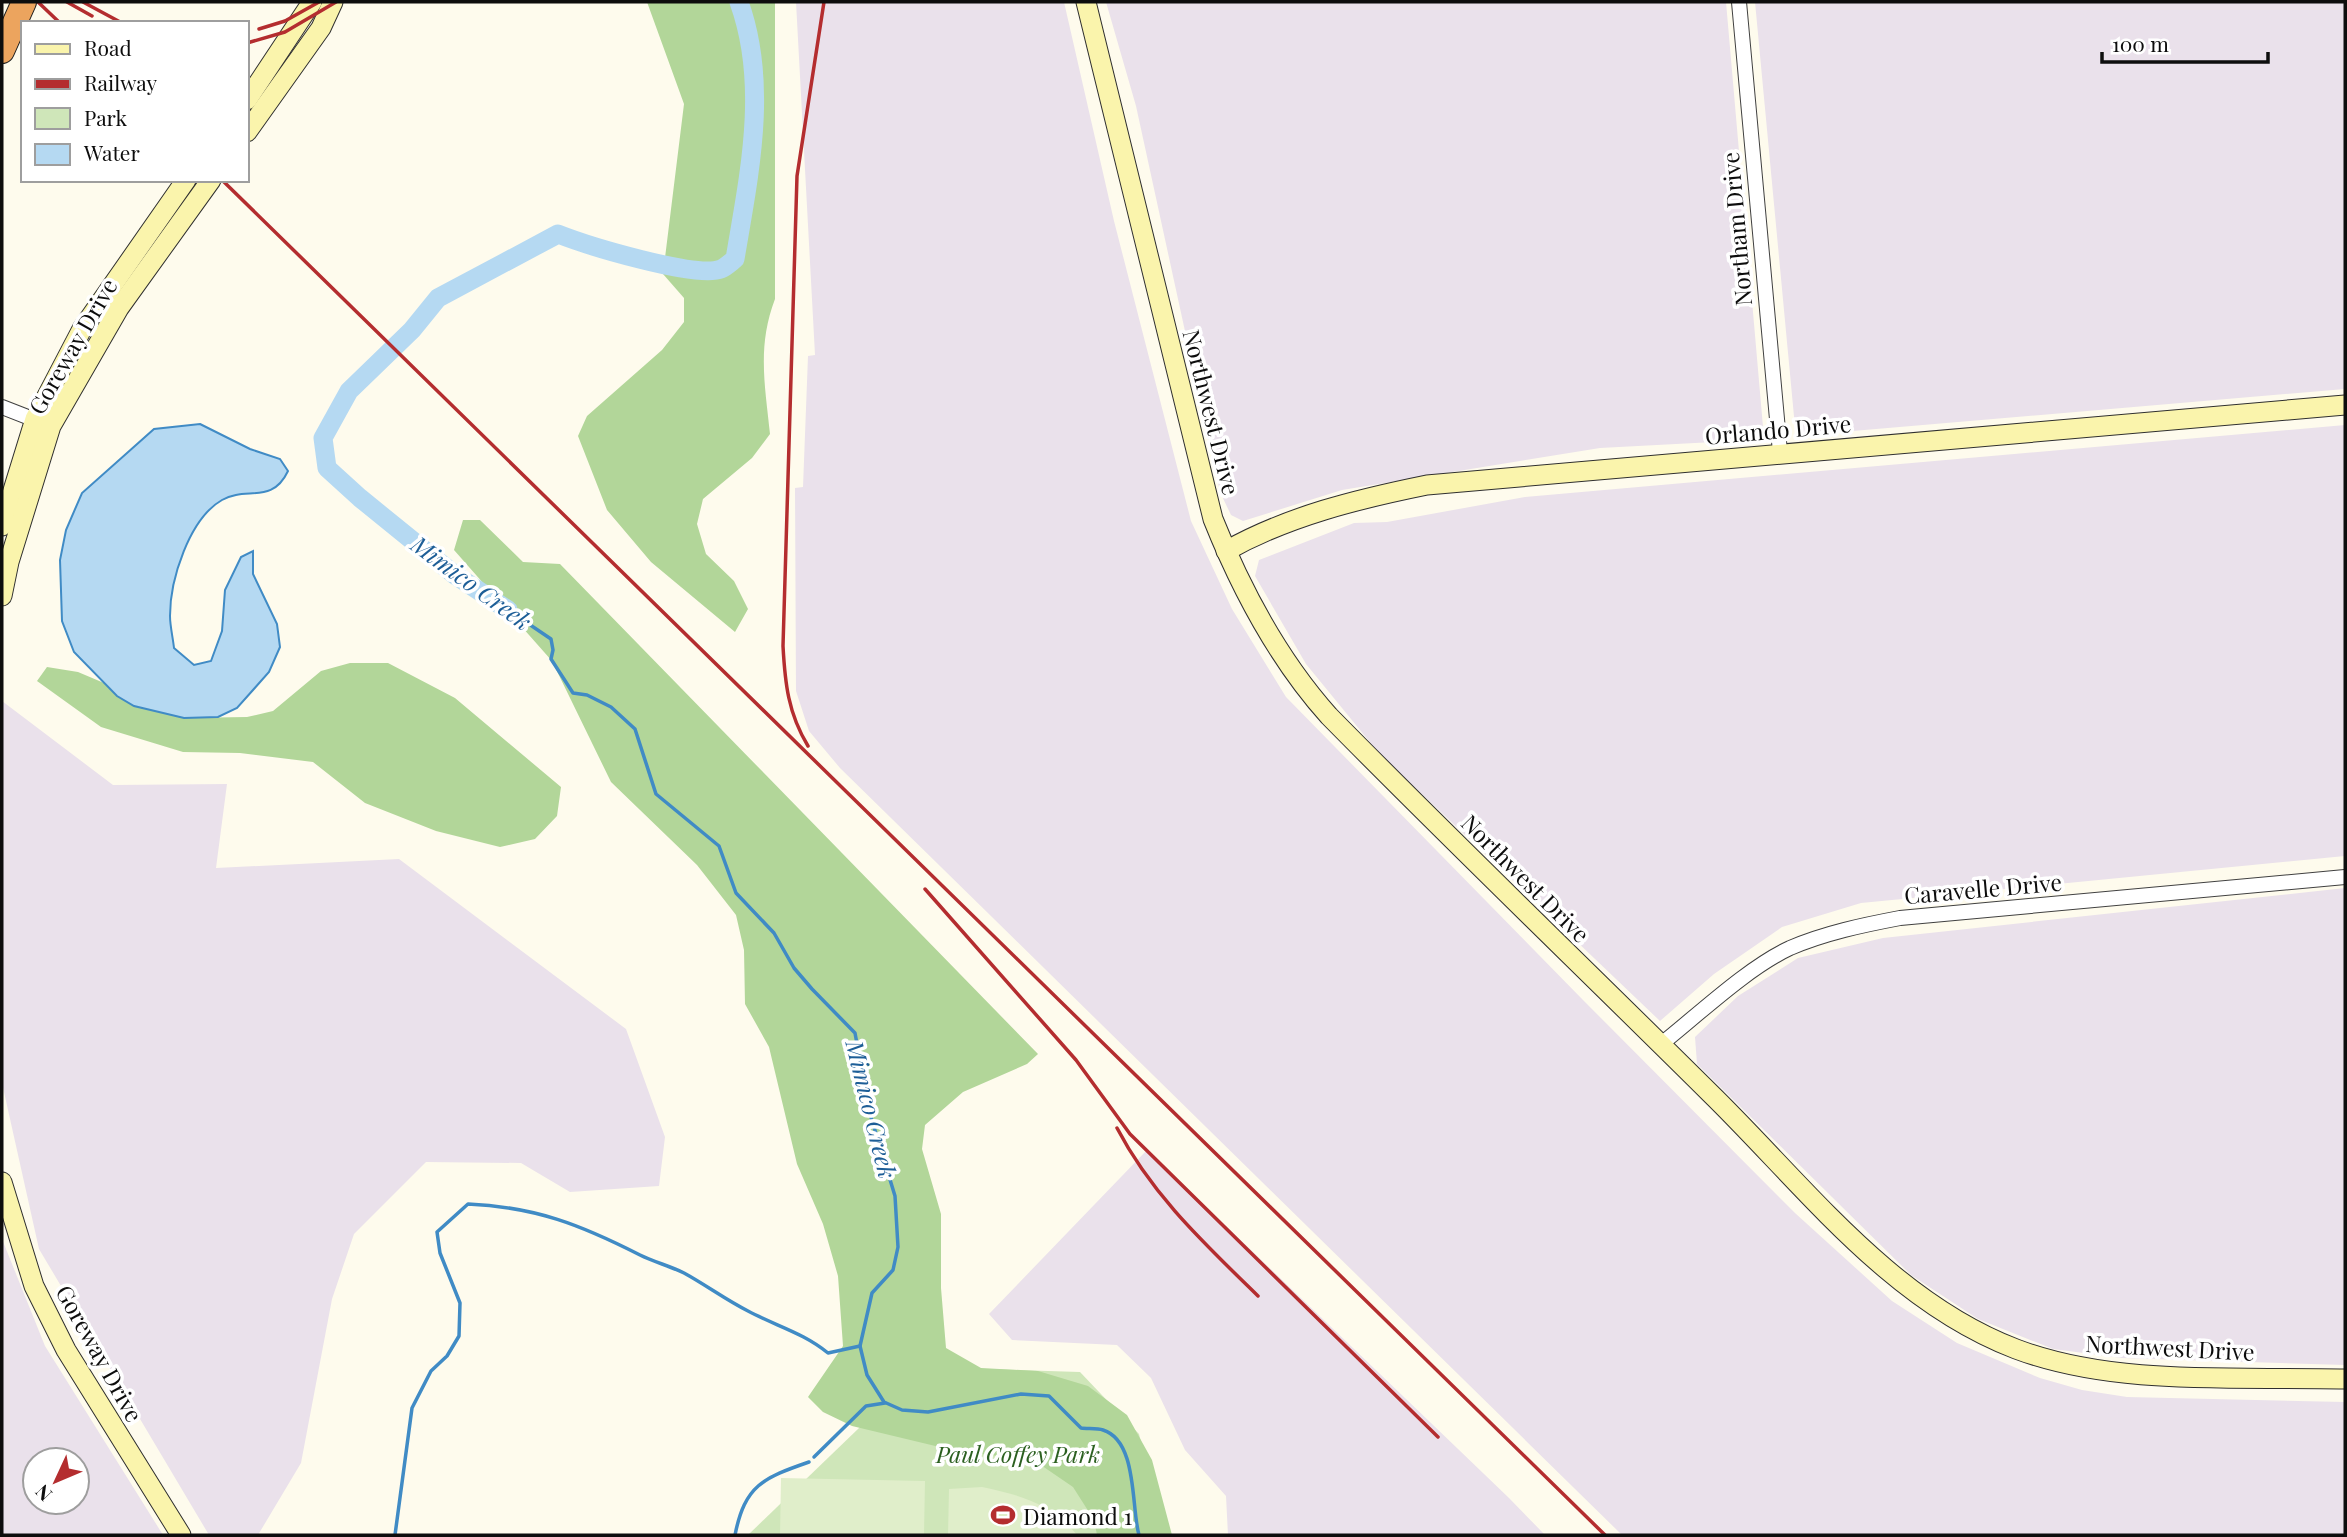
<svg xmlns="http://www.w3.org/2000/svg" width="2347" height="1537" font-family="'Playfair Display',serif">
<rect width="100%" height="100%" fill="#fefbed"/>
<g fill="#eae1eb" fill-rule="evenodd">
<path d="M796,2H1064L1114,221L1191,521L1232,609L1286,697L1583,1000L1795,1213L1892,1301L1957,1343L2040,1378L2082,1390L2127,1397L2345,1402V1535H1622L840,768L809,731L796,691L795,488L803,487L808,356L815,355Z"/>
<path d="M1106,2H1726L1763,427L1752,440L1600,448L1342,490L1243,521L1231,515L1220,492L1136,106Z"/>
<path d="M1755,2H2345V389L1806,435L1795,427Z"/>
<path d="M2345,425V856L1861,903L1782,927L1714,974L1660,1021L1378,752L1306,664L1255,576L1259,560L1354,523L1387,522L1525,497Z"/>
<path d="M2,701L113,785L227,784L216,868L399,859L626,1029L665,1137L659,1186L570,1192L521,1163L426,1162L354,1234L332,1299L301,1463L258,1535H209L39,1249L2,1083Z"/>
<path d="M2345,888V1365L2122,1358L2053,1349L1978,1319L1911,1275L1697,1064L1695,1037L1738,996L1798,958L1883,938Z"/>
<path d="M1147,1150L1509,1498L1545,1535H1228L1226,1496L1185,1450L1151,1378L1117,1345L1012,1340L989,1314Z"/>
<path d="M2,1239L45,1346L163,1535H2ZM35,1460H77V1502H35Z"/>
</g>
<path fill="#cfe6b9" d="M989,1369L1080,1372L1139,1434L1165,1535H748L914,1375Z"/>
<g fill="#b2d699">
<path d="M647,2H775V299C757,346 765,385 770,434L752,458L703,499L697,524L706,554L734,581L748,609L735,632L651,562L607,510L578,436L587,416L662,350L684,322V298L663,274L684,104Z"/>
<path d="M463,520H480L523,562L560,564L1038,1054L1027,1064L963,1092L925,1125L922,1149L941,1214V1288L946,1348L981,1368L1038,1371L1088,1386L1127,1415L1152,1460L1172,1535H1097L1094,1520L1073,1487L1035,1461L952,1450L852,1426L823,1412L808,1397L843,1346L838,1276L823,1224L797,1164L769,1047L745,1004L744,950L736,915L697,865L611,782L552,661L454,550Z"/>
<path d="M350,663H388L455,698L561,787L557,816L535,839L500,847L436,831L365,803L313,762L240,753L183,752L101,727L37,681L47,667L78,672L104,683L117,696L134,706L184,718L247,717L273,711L321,671Z"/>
</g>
<g fill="#e0eeca">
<path d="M781,1478L925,1481L924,1535H780Z"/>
<path d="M982,1487C1020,1495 1052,1504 1077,1535H948L949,1489Z"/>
</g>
<path fill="#b5d9f2" stroke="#408bc5" stroke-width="2" d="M200,424L250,449L280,459L288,471C272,505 246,486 222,500C189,519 170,580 170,616C170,626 173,638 174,648L194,665L211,661L222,631L225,590L241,557L253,551V574L277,624L280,647L269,672L237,708L218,717L184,718L134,706L117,696L74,652L62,621L60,560L66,530L82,493L154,429Z"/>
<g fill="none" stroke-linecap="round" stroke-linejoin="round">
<g stroke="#408bc5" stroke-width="3.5">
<path d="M508,610L551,639L553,650L551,659L573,693L587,695L611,707L635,729L656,794L719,846L736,893L774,933L794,968L812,989L855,1033L870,1114L895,1196L898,1247L893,1270L872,1293L860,1346L867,1375L884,1402L902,1410L928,1412L1021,1394L1049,1396L1081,1428C1087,1429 1097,1428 1103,1430C1138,1441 1131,1508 1139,1535"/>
<path d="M814,1457L866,1406L885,1403"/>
<path d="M395,1535L412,1408L431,1371L447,1356L459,1336L460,1303L440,1253L437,1232L468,1204C536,1207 581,1225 640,1255C654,1262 670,1266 684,1273C706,1285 726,1300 748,1311C776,1326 804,1333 828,1353L860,1346"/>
<path d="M735,1535C745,1485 763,1478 809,1462"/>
</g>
<path stroke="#b5d9f2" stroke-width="19" d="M508,610L455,575L360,498L327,468L323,438L349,391L412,330L438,298L558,234C586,245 696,279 721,269C726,267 731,262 735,259C749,175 769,85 739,2"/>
<g stroke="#404040" stroke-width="16">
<g id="street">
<path d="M1739,2L1780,452"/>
<path d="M2,407L43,423"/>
<path d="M1660,1045C1698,1015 1747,968 1790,948C1825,933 1863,925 1900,918L2345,877"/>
</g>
</g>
<g stroke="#2f2f2f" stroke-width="21">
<g id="secondary">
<path d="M1086,2L1213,519C1241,589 1278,659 1329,716C1454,843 1583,967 1710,1093C1804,1185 1890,1301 2016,1349C2117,1387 2239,1376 2345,1379"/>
<path d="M247,100L312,2"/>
<path d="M247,132L321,28L333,2"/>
<path d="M2,526L35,419L82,329L186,180"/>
<path d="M1226,551C1288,516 1358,499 1427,485L2345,405"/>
<path d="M2,596L9,562L51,426L119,308L211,180"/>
<path d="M2,1182L34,1286L66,1350L181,1535"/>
</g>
</g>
<g stroke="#1e1e1e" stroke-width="26">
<path id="highway" d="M2,51L24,2"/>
</g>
<use href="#street" stroke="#fff" stroke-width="14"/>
<use href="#secondary" stroke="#faf4ac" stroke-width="19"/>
<use href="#highway" stroke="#eca45e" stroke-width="24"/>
<g stroke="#b42d2f" stroke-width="3.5">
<path d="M38,2L60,23"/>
<path d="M67,2L92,16"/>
<path d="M83,2L122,23"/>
<path d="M259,29L285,21L319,2"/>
<path d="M247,43L285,32L336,2"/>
<path d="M222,180L1605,1535"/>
<path d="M808,746C788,713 785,683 783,646L797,176L824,2"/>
<path d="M925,889L1076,1060L1130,1134L1438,1437"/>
<path d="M1117,1128C1152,1195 1204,1243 1258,1296"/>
</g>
</g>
<defs>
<g id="stadium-bare" transform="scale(1.89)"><path d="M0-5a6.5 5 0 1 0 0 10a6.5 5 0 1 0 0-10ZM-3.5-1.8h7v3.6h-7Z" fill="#b42d2f" stroke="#fff" stroke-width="2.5" paint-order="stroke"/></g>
</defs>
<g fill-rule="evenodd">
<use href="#stadium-bare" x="1003" y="1515"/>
</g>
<g text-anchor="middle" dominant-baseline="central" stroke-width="7" stroke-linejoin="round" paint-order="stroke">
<g font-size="23" fill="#0d0d0d" stroke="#fff">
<text transform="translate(1736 229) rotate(-95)">Northam Drive</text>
<text transform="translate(72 346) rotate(-60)">Goreway Drive</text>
<text transform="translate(1212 412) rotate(76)">Northwest Drive</text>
<text transform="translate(1778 429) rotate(-5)">Orlando Drive</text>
<text transform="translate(1526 878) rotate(45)">Northwest Drive</text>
<text transform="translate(1983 888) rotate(-5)">Caravelle Drive</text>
<text transform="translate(2170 1347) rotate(3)">Northwest Drive</text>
<text transform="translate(100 1353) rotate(61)">Goreway Drive</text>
</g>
<g font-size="23" font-style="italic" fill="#2c6021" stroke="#fff">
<text x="1018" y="1453">Paul Coffey Park</text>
</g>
<g font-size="23" fill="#0d0d0d" stroke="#fff" text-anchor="start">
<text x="1023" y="1515">Diamond 1</text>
</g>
<g font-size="24" font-style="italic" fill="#1d5e97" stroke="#fff">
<text transform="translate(472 582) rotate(36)">Mimico Creek</text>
<text transform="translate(872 1109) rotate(76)">Mimico Creek</text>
</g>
</g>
<rect width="2347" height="1537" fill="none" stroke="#0d0d0d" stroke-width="7"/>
<rect x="21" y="21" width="228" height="161" fill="#ffffff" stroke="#9e9e9e" stroke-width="2"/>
<rect x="35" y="44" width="35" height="10" fill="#faf4ac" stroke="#9e9e9e" stroke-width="2"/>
<text x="84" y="56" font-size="21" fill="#0d0d0d">Road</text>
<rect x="35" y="79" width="35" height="10" fill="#b42d2f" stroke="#9e9e9e" stroke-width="2"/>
<text x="84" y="91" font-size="21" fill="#0d0d0d">Railway</text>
<rect x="35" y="108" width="35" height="21" fill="#cfe6b9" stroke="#9e9e9e" stroke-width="2"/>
<text x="84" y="126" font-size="21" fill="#0d0d0d">Park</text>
<rect x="35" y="144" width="35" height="21" fill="#b5d9f2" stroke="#9e9e9e" stroke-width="2"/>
<text x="84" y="161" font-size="21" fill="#0d0d0d">Water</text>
<g transform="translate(56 1481) rotate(226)"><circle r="33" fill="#ffffff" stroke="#9e9e9e" stroke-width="2"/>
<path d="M0-5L12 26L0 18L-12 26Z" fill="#b42d2f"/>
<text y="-10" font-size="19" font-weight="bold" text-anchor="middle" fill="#0d0d0d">N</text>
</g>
<path d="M2102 52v10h166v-10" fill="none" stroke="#0d0d0d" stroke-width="3.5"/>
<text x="2112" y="52" font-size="21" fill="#0d0d0d" stroke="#ffffff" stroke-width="5" paint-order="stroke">100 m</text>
</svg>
